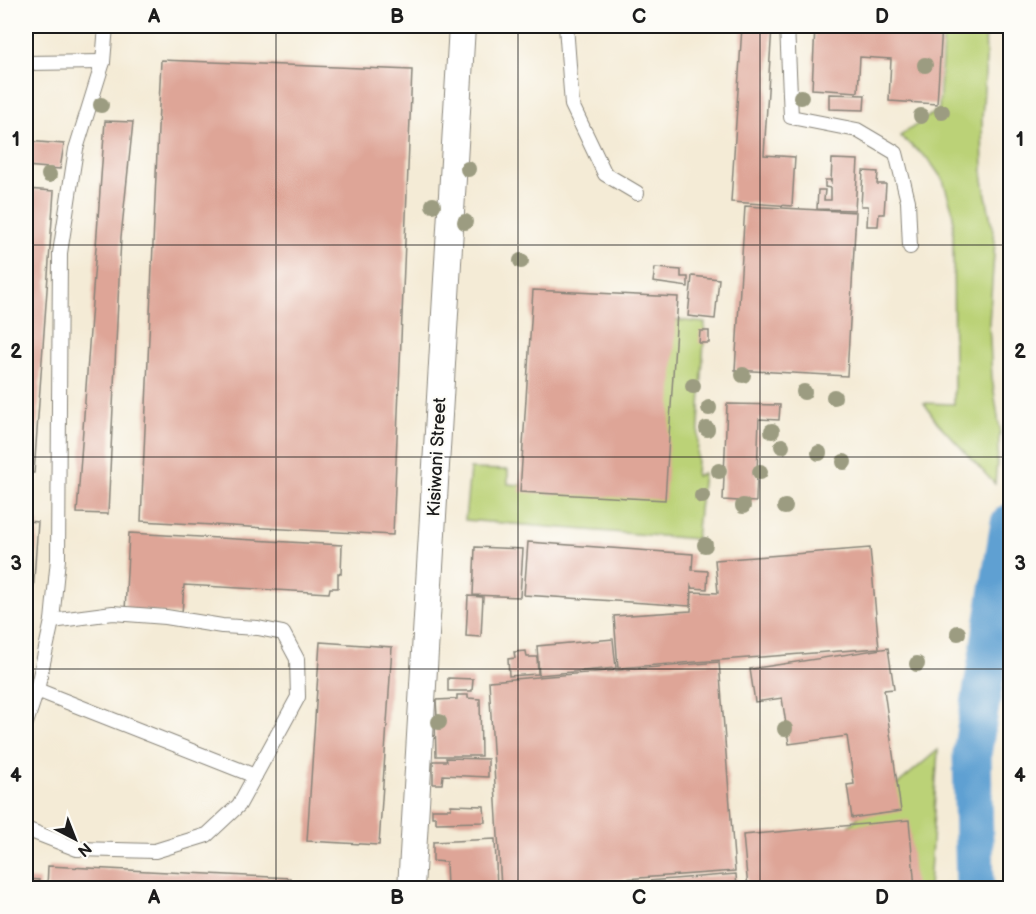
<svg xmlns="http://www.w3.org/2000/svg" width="1036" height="914" font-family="'Balsamiq Sans',sans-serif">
<rect width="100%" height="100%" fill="#fdfcf7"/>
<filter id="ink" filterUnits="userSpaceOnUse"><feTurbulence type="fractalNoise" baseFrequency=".0167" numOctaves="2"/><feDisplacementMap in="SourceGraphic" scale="12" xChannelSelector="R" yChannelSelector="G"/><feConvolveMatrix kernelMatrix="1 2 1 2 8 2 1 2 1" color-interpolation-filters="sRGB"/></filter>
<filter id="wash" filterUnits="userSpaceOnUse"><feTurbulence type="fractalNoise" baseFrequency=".008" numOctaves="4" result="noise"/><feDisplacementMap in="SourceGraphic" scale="24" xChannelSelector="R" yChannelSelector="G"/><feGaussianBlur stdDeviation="1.35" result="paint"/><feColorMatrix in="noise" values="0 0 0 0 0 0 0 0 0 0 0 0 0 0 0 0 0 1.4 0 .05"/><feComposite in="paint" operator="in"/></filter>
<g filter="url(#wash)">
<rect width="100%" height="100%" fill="#f4ebd6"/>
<g fill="#bbd277" stroke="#6c774a" stroke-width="1.5">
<path d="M944,26H985L986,60L982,119L983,180L995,241L989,323L992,378L1000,430L995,484L937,422L924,403L954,404L953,212L943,180L929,160L900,136L939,109Z"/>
<path d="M667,319L705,323L696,476L703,473L696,539L465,520L470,469L508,470V484L651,494Z"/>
<path d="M938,750L929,888H835L822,848Z"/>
</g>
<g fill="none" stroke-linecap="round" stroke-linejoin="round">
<path stroke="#5ea0d2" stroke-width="39" d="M975,888L972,754L1010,523"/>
</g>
<g id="blocks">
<g fill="#dea597">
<path d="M742,26H772L764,155L795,157L792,206L731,202Z"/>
<path d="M815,26H942L937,104L889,101L891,59L860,57L858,92L812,89Z"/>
<path d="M161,60L412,70L393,535L141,521Z"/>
<path d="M829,94L865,95L864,110L829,109Z"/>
<path d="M105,121L133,122L121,237L108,514L77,513Z"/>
<path d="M26,141L64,144L60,169L26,166Z"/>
<path d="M832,159L858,160L855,210L817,209L818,190H825L824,200H831V188L825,187V180H830L831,182Z"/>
<path d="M863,171L878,172L877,184H886L884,214H879L878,226H867L868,206H861Z"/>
<path d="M26,189L54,191L34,473H26Z"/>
<path d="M745,206L856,212L847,376L735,370Z"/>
<path d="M655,268L681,270V277H688V287L653,282Z"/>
<path d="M692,276L719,279L715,319L688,316Z"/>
<path d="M533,290L678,297L665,500L520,492Z"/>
<path d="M700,331H709V343H699Z"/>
<path d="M727,404L780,405L779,420L759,419L756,502L723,500Z"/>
<path d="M26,521L38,522L31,622H26Z"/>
<path d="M129,533L342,545L341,574L338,573V588H330L329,593L184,585L182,614L125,611Z"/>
<path d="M528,542L693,554L692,570L708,571L707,589L692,588L691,586L690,606L524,595Z"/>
<path d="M475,547L523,549L520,597L473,595Z"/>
<path d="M870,548L879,648L618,668L614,616L691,611L692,592L718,593L715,560Z"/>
<path d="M468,596L483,597L481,637L466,636Z"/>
<path d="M613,639L616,668L539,675L537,646Z"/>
<path d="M320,642L392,647L379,845L307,841Z"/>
<path d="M888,648L894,689L884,690L901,811L852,818L847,785L854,784L847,736L789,744L782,698L755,702L750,669Z"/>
<path d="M526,651L527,657H537L538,674L509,676L508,659L515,658L514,652Z"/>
<path d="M719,662L735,871L501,888L489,681Z"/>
<path d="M448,678L473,679L472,691H448Z"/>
<path d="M457,695H468V698L480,699L481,756H436L435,721H442L441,717H437L436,700L457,699Z"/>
<path d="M446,758L488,759V777L443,775L442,784H433V761H447Z"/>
<path d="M451,805L484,806L485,822L436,823V817H432V809H451Z"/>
<path d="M909,820L915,888H748L743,835Z"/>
<path d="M495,839L497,888H447L446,862L433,861V842Z"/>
<path d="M48,866L290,878L289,888H47Z"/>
<path d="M736,874L737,888H573V887Z"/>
<path d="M26,879L39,880V888H26Z"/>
</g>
</g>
</g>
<g filter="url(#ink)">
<use href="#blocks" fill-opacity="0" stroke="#888479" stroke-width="1.5"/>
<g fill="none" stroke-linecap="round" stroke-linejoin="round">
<g stroke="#888479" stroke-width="16">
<g id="lane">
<path d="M566,26L572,105L605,174L637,193"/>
<path d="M787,26L791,117L857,130L896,153L908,201L910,247"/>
<path d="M26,63L103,62"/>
<path d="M37,690L255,776"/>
<path d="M26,723L37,690L52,621L58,559L60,253L76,149L103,62L106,26"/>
<path d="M26,829L77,849L155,851L207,835L239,805L298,697L297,659L283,633L258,628L222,626L166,617L113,613L52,621"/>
</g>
</g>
<g stroke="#888479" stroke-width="28">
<path id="street" d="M411,888L462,26"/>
</g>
<use href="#lane" stroke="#fff" stroke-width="14"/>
<use href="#street" stroke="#fff" stroke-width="26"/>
</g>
<g fill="#9c9c81">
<circle cx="925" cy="65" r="8"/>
<circle cx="801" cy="97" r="8"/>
<circle cx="101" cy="105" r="8"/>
<circle cx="942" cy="112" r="8"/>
<circle cx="921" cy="116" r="8"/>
<circle cx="468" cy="169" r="8"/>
<circle cx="49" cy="175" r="8"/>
<circle cx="433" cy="205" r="8"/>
<circle cx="465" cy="222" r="8"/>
<circle cx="521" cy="261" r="8"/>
<circle cx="743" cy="375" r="8"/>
<circle cx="693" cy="386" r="8"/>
<circle cx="804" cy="392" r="8"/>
<circle cx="834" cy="397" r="8"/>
<circle cx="709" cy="408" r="8"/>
<circle cx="707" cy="429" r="8"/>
<circle cx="772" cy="431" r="8"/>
<circle cx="782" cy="446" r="8"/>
<circle cx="819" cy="453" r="8"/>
<circle cx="844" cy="462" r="8"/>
<circle cx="719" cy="471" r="8"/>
<circle cx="760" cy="472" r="8"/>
<circle cx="702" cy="496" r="8"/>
<circle cx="743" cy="506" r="8"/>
<circle cx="785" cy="507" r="8"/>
<circle cx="705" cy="545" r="8"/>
<circle cx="958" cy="633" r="8"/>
<circle cx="917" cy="664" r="8"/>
<circle cx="439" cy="722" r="8"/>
<circle cx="785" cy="729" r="8"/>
</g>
</g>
<path fill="none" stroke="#1c1c1c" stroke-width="1.5" stroke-opacity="0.55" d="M276,26V888M518,26V888M760,26V888M26,245H1010M26,457H1010M26,669H1010"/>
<g text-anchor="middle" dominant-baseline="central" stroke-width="4.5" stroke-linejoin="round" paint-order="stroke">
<g font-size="18" fill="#1c1c1c" stroke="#fdfcf7">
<text transform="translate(437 457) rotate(-87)">Kisiwani Street</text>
</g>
</g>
<rect width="1036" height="914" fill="none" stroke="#fdfcf7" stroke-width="66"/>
<g transform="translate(75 839) rotate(138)" stroke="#fdfcf7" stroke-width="4.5" paint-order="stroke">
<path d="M0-4.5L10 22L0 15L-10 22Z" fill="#1c1c1c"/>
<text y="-9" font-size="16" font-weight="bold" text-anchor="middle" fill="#1c1c1c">N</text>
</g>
<rect x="33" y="33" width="970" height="848" fill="none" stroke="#1c1c1c" stroke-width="2"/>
<g font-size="20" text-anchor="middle" font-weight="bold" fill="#1c1c1c">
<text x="154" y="23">A</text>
<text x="397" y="23">B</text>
<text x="639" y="23">C</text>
<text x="882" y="23">D</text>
<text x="16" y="146">1</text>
<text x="1020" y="146">1</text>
<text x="16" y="358">2</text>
<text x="1020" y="358">2</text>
<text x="16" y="570">3</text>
<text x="1020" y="570">3</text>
<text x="16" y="782">4</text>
<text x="1020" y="782">4</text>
<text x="154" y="904">A</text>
<text x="397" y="904">B</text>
<text x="639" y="904">C</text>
<text x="882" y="904">D</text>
</g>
</svg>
